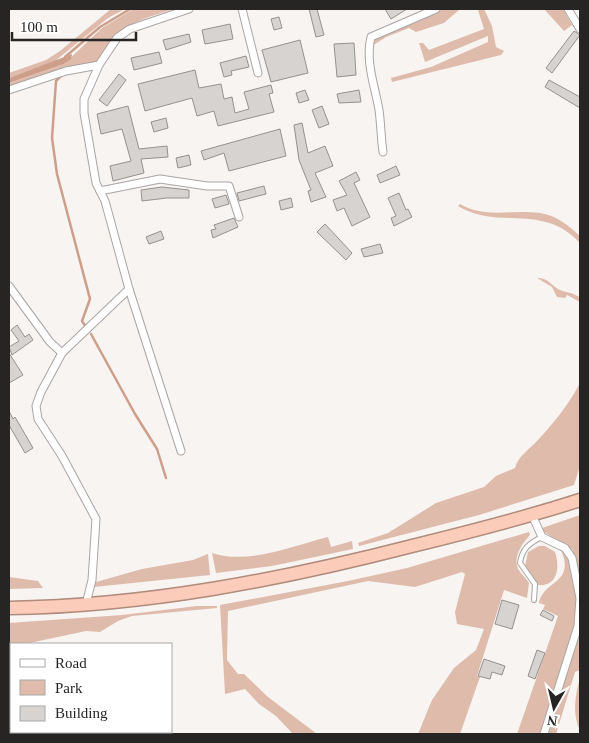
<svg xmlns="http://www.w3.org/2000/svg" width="589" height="743" font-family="Georgia,serif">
<rect width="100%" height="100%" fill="#f8f4f2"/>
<g fill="#dfbbac">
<path d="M111,9H125L108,18L55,61L9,78V73L46,60L60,51Z"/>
<path d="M133,9H174C130,23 124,23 96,62L63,69L9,87V83L64,64L102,28Z"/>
<path d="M442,9H460L444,23L416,32L409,28L386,37L372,46L375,38Z"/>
<path d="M481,9H484L492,26L496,47L504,51L501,55L392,82L391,78L431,67L488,42V36L425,62L419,43H423L429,50L484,29L478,10Z"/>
<path d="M544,9H563L572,25L564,31Z"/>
<path d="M460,204C487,219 510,209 540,213C556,215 569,226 580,236V243C542,202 499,231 458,206Z"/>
<path d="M537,278C548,278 549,283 558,289C565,293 574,292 580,298V302L567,295L565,298L557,297L552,287Z"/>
<path d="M580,383V466L574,485L479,515L359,546L358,543L388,533L436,503L484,487L496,476L515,468C518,456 529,450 537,441C554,423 569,404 580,383Z"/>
<path d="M580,515V584L572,549L544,532L542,528Z"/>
<path d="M529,532L530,535C522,544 513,556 518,569C521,574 526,578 529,583L527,598L504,590L477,676L480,677L460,734H418L432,700L454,668L476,650L484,629L457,624L455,612L465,574L462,572L415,587L368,581L228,611L227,660L238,674H244L268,697L317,734H293L276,716L259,704L245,689L225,694L220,605L348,581L407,568Z"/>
<path d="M328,537L331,547L352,541L353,549L272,566L216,573L212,553C250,565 291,546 328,537Z"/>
<path d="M539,546H545L555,552C560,566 558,587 538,585L525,566L528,552Z"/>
<path d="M560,548L569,557L576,591L578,615L541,734H517L558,616L543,609L545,605L539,603C544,579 577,584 560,548Z"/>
<path d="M208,554L210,575L94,587L96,582L142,569L193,560Z"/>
<path d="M9,577L38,581L43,588L9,589Z"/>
<path d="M197,606H217V608L132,616L118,621L100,632L86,631L25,644H11L9,648V623L122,615Z"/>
<path d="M580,625V670L575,672L556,734H547Z"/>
<path d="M580,678V731C572,714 575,695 580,678Z"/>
</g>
<path fill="#cd9f8b" d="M72,54L71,59L64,64L9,83V78Z"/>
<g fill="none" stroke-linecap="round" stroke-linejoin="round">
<g stroke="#cd9f8b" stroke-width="2.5">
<path d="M65,57L100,27L130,9"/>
<path d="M61,76L56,81L52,138L57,174L90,299L82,321L86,327"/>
<path d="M91,334L135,414L157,449L166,478"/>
</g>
</g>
<g fill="#d7d3d1" stroke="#95918f">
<path d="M309,9H317L324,35L316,37Z"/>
<path d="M385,9H407L391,19Z"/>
<path d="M279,17L282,28L274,30L271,19Z"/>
<path d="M230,24L233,39L205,44L202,30Z"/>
<path d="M574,31L580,35L552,73L546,68Z"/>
<path d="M189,34L191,42L166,50L163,40Z"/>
<path d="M300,40L308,73L271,82L262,50Z"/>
<path d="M354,43L356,75L337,77L334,44Z"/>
<path d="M159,52L162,63L134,70L131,58Z"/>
<path d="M246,56L249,67L231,71L232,75L224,77L220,63Z"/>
<path d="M195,70L199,88L221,84L224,99L232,97L235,113L249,109L244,92L271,85L273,93L269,94L274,112L218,126L214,111L197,116L192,98L145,111L138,84Z"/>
<path d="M119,74L126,80L107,106L99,100Z"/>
<path d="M549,80L580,97V108L545,87Z"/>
<path d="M305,90L309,100L299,103L296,93Z"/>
<path d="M359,90L361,102L339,103L337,94Z"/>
<path d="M128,106L139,149L167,146L168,157L141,159L144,173L113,181L110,166L131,161L122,129L101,134L97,114Z"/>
<path d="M322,106L329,124L319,128L312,110Z"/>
<path d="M166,118L168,128L154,132L151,122Z"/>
<path d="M302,123L308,153L325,146L333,166L315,173L326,197L311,202L308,191L311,190L299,160L294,125Z"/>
<path d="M280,129L286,156L229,171L224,153L204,160L201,151Z"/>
<path d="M189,155L191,165L178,168L176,158Z"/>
<path d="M396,166L400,175L380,183L377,175Z"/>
<path d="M356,172L360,180L354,183L370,217L352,226L344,208L337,211L333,200L347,195L339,181Z"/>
<path d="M264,186L266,194L239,201L237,193Z"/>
<path d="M162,187L189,190V198H167L142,201L141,190Z"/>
<path d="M399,193L406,210L408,209L412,217L394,226L391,218L396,216L388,198Z"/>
<path d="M226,195L229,204L215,208L212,199Z"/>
<path d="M291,198L293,207L281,210L279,201Z"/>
<path d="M234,218L238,227L213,238L211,230L216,229L214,225Z"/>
<path d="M325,224L352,253L346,260L317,232Z"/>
<path d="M161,231L164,239L149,244L146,237Z"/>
<path d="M380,244L383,253L364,257L361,249Z"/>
<path d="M17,325L25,337L29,334L33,340L12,355L9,347L19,341L11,330Z"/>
<path d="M9,353L23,375L9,383Z"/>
<path d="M9,411L13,419L15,417L33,448L25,453L9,425Z"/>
<path d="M502,600L519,605L512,629L495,624Z"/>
<path d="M543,610L554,616L552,621L540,615Z"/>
<path d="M537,650L545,653L535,679L528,676Z"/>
<path d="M484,659L505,666L502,675L492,672L490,679L478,676Z"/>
</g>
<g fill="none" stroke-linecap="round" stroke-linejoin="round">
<g stroke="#a9a5a4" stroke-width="6">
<path id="service" d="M534,600L535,584L520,563C522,549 529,543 542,537"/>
</g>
<g stroke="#a9a5a4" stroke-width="9">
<g id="minor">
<path d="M242,9L258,73"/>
<path d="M568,9L580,29"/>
<path d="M9,90L66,71L99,65"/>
<path d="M383,152C381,138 381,124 379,110C375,86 365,62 371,37L436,9"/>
<path d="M100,191L160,179L207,186H229L239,217"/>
<path d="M9,286L50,342L62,353"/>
<path d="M181,451L129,289L105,201L96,183L84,113V99L99,65L117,38L130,29L189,9"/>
<path d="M532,515L542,537L565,548L572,558L580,598L578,626L544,734"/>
<path d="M86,604L92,580L96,519L62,456L38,419L36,406L41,392L62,353L129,289"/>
</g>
</g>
<g stroke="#b08a7a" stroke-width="15">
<path id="trunk" d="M9,608C145,606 280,580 412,546C469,532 525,518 580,500"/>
</g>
<use href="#service" stroke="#fff" stroke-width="4"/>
<use href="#minor" stroke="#fff" stroke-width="7"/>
<use href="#trunk" stroke="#fbccba" stroke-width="12"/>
</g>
<rect width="589" height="743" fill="none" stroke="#262524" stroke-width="20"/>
<rect x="10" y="643" width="162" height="90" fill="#ffffff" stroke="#a8a8a7"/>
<rect x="20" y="659" width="25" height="8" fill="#ffffff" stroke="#a8a8a7"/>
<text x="55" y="668" font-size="15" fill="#262524">Road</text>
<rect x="20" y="680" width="25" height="15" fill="#dfbbac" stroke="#a8a8a7"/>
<text x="55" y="693" font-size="15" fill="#262524">Park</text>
<rect x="20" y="706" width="25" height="15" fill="#d7d3d1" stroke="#a8a8a7"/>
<text x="55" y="718" font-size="15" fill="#262524">Building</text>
<g transform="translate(554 708) rotate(188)" stroke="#ffffff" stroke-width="4" paint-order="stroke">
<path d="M0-4L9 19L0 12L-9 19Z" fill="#262524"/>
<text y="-8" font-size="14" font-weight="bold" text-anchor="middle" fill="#262524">N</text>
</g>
<path d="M12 32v8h124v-8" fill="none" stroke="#262524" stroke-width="2.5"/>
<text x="20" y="32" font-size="15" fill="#262524" stroke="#ffffff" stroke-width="4" paint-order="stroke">100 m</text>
</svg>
